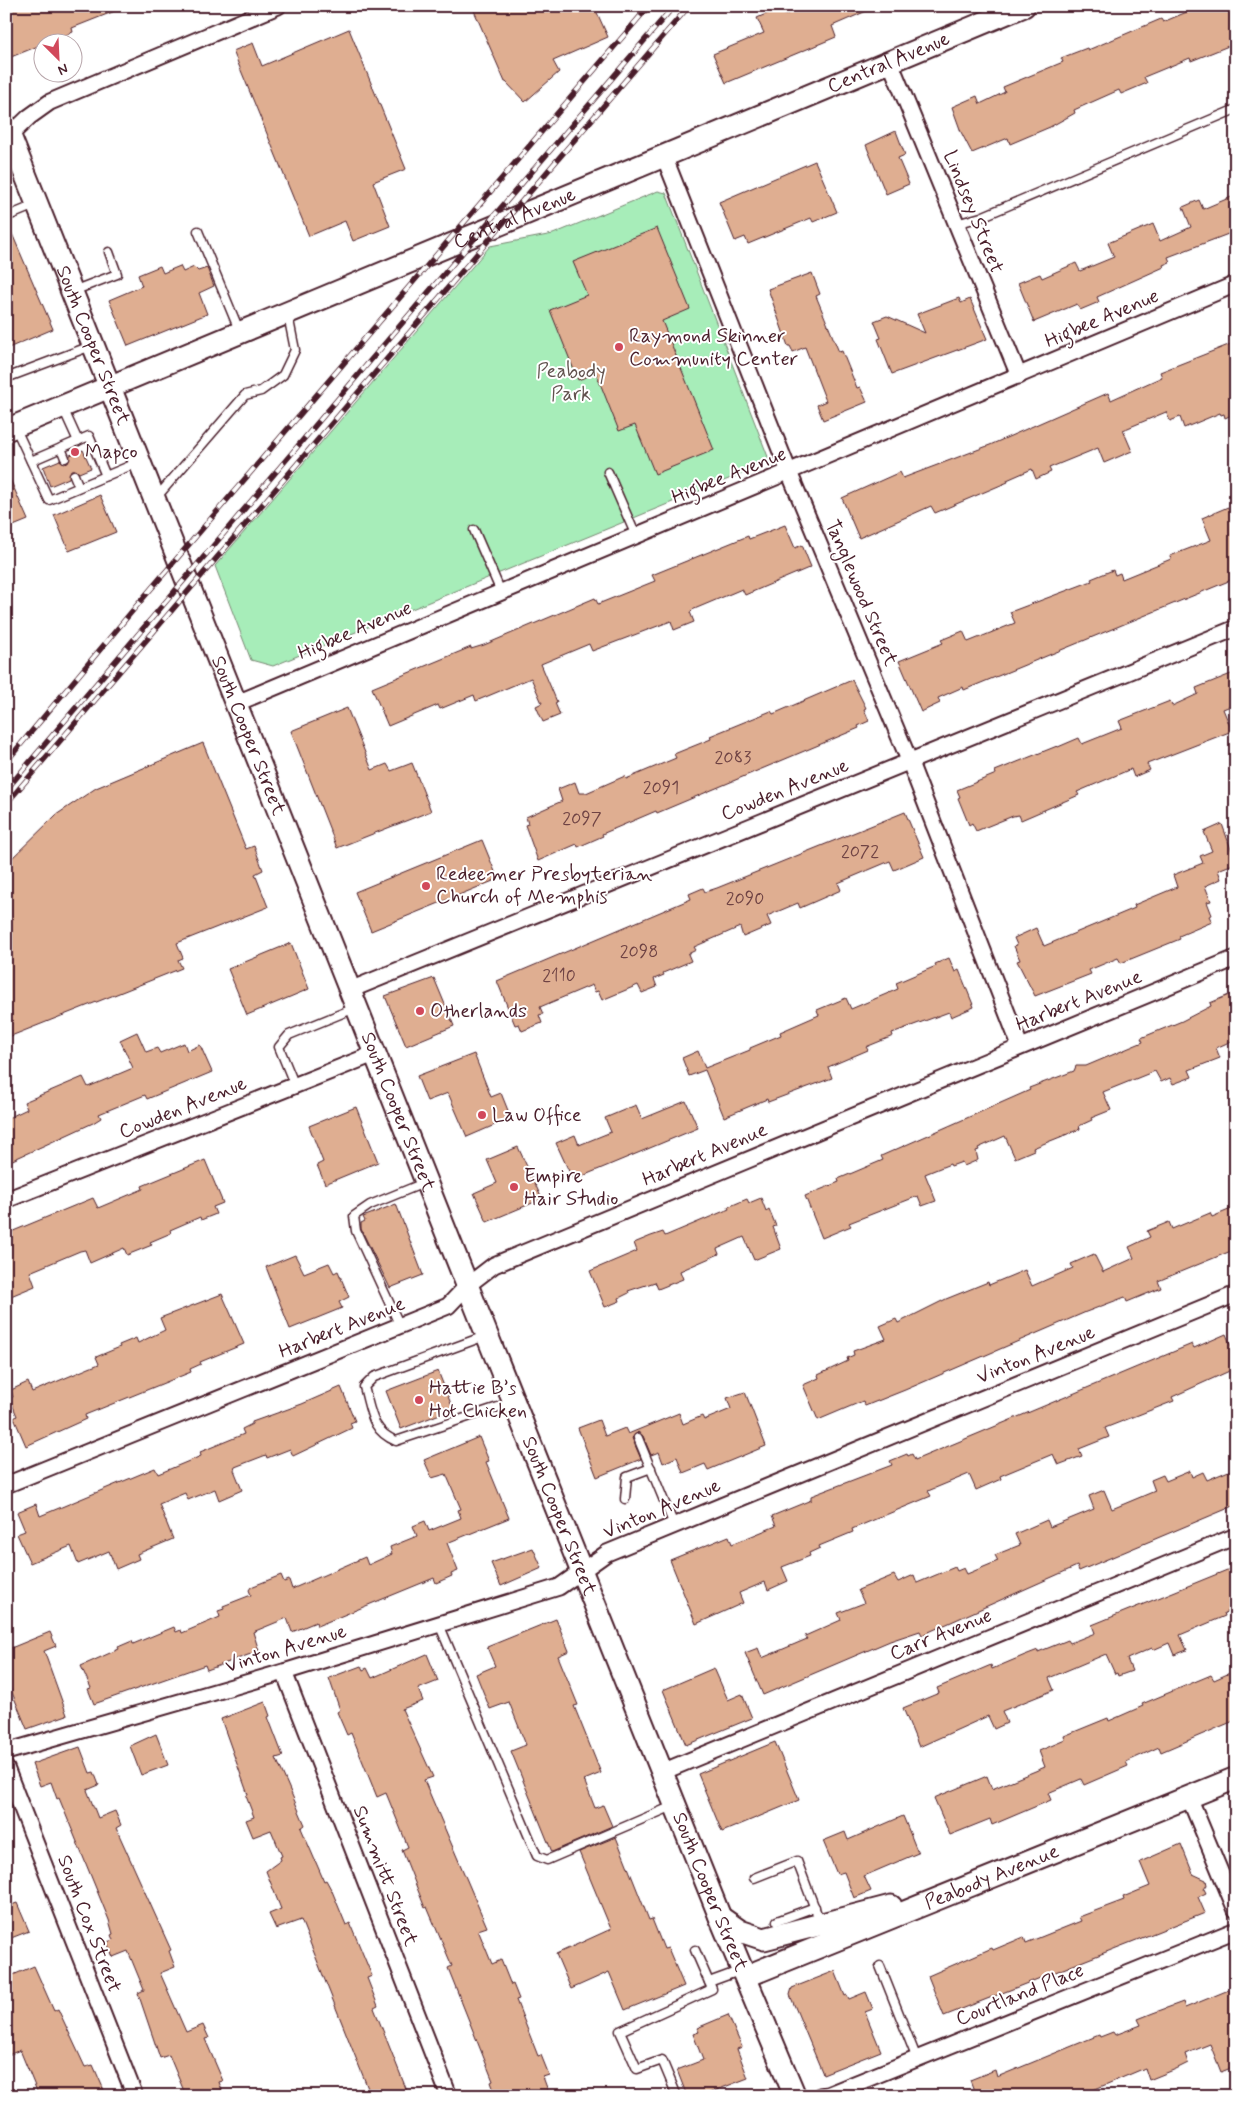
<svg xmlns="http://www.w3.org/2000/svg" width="1242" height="2102" font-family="Mynerve,sans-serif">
<rect width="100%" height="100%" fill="#fff"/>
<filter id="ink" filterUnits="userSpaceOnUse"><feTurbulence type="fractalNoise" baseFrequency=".02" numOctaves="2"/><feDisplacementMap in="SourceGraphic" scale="10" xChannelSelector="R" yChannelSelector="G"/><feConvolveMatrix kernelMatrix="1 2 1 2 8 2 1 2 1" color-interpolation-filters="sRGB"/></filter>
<g filter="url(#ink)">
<path fill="#a7edb9" stroke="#788672" d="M658,191L666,193L770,462L273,666L251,660L215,566L490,246L553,234Z"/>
<g fill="#dfae91" stroke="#4a1f2b">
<path d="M6,6H125V7L72,28L73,32L6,59Z"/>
<path d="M472,6H594L608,37L553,61L559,72L525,102L506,82H505Z"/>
<path d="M804,6H878L832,26L836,37L726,83L713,54L764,33L757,18L782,7L785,15Z"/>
<path d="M1201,6H1236V43L1191,61L1190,58L1144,77L1147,83L1121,94L1119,90L1074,110L1075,113L1050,127L1010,144L1008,138L972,153L961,132L952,107L977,96L980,104L1005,92L1003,87L1063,62L1061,58L1087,48L1088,50L1161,19L1163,22Z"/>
<path d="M349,29L406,169L373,182L390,226L353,241L345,221L309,236L233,51L253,43L262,66Z"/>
<path d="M896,131L905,155L898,158L909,184L886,194L866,145Z"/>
<path d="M815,161L837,212L813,222L811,218L748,244L745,237L735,241L719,202Z"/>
<path d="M1236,195V231L1168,257L1170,262L1163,265L1164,267L1097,297L1099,302L1080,310L1077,304L1034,322L1018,283L1040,274L1042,278L1076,263L1080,271L1114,257L1108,243L1153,224L1160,241L1191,227L1183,207L1199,200L1203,209Z"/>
<path d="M7,222L53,329L6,349V223Z"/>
<path d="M657,228L690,309L662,321L714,450L655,474L635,425L619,431L596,373L578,380L550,310L587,295L573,262Z"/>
<path d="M160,266L163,273L180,266L183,272L194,267L198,271L207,268L214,286L199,293L207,314L128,346L109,300L142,286L138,275Z"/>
<path d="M812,273L820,294L816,296L839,352L842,351L857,388L860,387L867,402L823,420L817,405L826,401L805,347L793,352L790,346H788L768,289Z"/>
<path d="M959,298L961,303L970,299L987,339L892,374L878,339L881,338L874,321L887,316L925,333L917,314Z"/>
<path d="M1236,342V413L1225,418L1224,414L1221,415L1220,413L1184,428L1180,417L1170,421L1166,412L1123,430L1132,451L1104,463L1098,448L1049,468L1051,472L1036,479L1032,469L1007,480L1008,482L935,513L931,506L859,538L842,498L900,472L903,478L990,445L1108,393L1111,400L1162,377L1160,372Z"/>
<path d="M83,450L91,468L79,473L75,470H71L69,478L50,486L43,467L60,460L64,463H68L70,455Z"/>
<path d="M6,470L28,520L6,529Z"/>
<path d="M100,495L116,532L69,551L54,515Z"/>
<path d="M1228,507L1236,525V578L964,690L963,687L938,698L940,703L921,712L899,661L943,643L941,640L963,631L968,642L1015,623L1010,612L1092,581L1091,579L1113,570L1115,575L1120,573L1122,579L1171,559L1170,556L1211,540L1202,518Z"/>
<path d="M785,525L795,548L802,545L811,567L745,595L742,589L692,610L690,612L694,622L674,630L671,621L592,651L589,644L541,664L557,702L555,703L560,715L543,722L536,706L542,703L531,678L476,701L474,695L440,709L438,705L388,726L372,688L471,647V649L484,645L595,598L598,604L655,581L652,575L748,536L749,539Z"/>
<path d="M1236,672V704L1223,709L1232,731L1147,764L1150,770L1134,777L1131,769L1077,792L1079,795L1021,820L1019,815L1013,816L976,831L972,823L969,825L958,798L960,797L957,790L996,774L995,771L1057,746L1058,747L1079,738L1082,744L1122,728L1119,721L1170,701L1172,706L1198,694L1196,688Z"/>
<path d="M852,680L866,708L864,709L869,721L858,726L859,728L657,813L656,811L602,834L603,836L578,847L577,844L538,861L525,825L528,824L526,817L562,801L558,789L575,782L579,793H586L625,776L626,779L676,758L674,754L711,739L710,736L771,711L773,714Z"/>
<path d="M347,708L372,770L387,764L391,771L412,763L431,811L337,848L291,731Z"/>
<path d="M203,743L246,849L254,846L263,870L255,874L268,907L177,943L183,958L178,960L182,968L6,1038V864L56,815L96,788Z"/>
<path d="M905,812L924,857L894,870L890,861L838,883L841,890L800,908L798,903L767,916L771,925L743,937L740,927L694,947L696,950L688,954L691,961L663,973L664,975L654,979L657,987L642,993L638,985L602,1000L598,991L595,992L592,985L540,1007L543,1014L539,1015L542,1023L522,1031L519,1024L515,1025L497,981L691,899L689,894L703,888L705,892L717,888Z"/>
<path d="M1222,824L1236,863L1218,870L1221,879L1205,886L1211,901L1207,902L1212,915L1209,916L1212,922L1179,936L1180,939L1121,963L1118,958L1089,970L1091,974L1035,996L1017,961L1020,960L1014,946L1017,945L1014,938L1036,928L1044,946L1135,908L1134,905L1177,887L1173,875L1203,863L1200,856L1212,851L1204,832Z"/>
<path d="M482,840L498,879L371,931L355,892Z"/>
<path d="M291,943L309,989L247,1015L228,969Z"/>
<path d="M949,958L955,972L959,970L974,1007L951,1017L949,1012L892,1033L893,1036L866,1047L868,1050L828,1067L832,1078L768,1102L767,1099L724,1117L705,1070L689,1076L682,1058L698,1051L705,1068L750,1050V1048L781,1035L780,1032L819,1015L817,1010L846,998L851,1009L898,989L896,983L936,966L935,964Z"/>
<path d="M434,978L454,1026L406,1046L385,996Z"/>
<path d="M1236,992V1039L1216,1048L1220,1058L1189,1070L1192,1077L1173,1084L1170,1078L1161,1082L1155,1071L1103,1092L1111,1110L1091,1118L1092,1120L1079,1126L1080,1129L1033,1148L1034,1150L1015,1158L1005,1136L978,1148L979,1150L976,1151L978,1160L964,1166L962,1162L951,1166L950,1164L925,1174L936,1201L922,1206L918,1196L849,1223L851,1226L822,1238L805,1196L839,1182L838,1179L883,1160L881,1156L1030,1090L1029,1088L1074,1071L1076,1066H1086L1143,1042L1141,1038L1182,1021L1211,1006L1210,1003Z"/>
<path d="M137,1032L146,1052L157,1048L160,1053L184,1043L187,1051L200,1045L212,1072L147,1099L145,1095L99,1114L101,1118L93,1123L6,1163V1119L27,1109L24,1102L83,1077L88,1087L133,1068L120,1040Z"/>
<path d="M474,1054L491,1097L501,1093L511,1118L467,1137L448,1093L427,1101L417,1076Z"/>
<path d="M686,1101L698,1128L573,1180L556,1143L575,1135L579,1145L611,1132L605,1118L636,1105L642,1119Z"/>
<path d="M356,1107L378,1162L325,1184L317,1165L323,1162L309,1126Z"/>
<path d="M518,1147L542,1199L487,1222L474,1193L497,1183L487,1160Z"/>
<path d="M205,1160L223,1203L213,1207L216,1214L201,1220L200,1217L170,1230L171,1233L150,1242L152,1245L127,1255L124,1248L90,1263L85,1250L80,1251L30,1272L35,1286L6,1298V1234L93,1198L98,1208L143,1189L142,1186Z"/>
<path d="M761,1198L766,1211L769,1209L776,1226L773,1227L781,1249L754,1260L744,1237L717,1249L719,1254L680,1271L683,1279L658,1289L655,1282L628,1291L629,1293L619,1298L620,1301L605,1307L590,1271L637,1251L634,1243L651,1236L663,1232L665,1236L729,1209L728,1207L747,1199L749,1203Z"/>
<path d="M396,1204L423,1275L390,1288L361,1229V1223L365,1221L363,1217Z"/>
<path d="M1236,1207V1249L1158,1281L1161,1288L1127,1302L1125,1297L1086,1312L905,1390L865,1406L863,1401L818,1420L803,1385L819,1378L818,1375L848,1361L847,1358L854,1355L853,1351L886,1339L880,1326L896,1319L898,1323L946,1299L988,1282L989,1285L1025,1270L1032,1286L1073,1268L1071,1264L1094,1254L1103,1272L1134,1258L1129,1247L1150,1237L1147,1231L1169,1222L1172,1229L1210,1213L1212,1217Z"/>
<path d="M295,1255L304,1273L329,1263L334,1273L338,1271L349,1297L339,1302L342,1308L290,1329L266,1267Z"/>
<path d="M222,1294L244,1344L200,1362L201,1364L190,1369L191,1372L85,1415L86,1419L26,1446L14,1418L17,1416L10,1399L13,1397L11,1390L28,1382L32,1392L89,1368L99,1364L96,1357L120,1347L119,1345L136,1338L138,1343L165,1330L160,1318Z"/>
<path d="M1226,1334L1236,1358V1368L1172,1397L1174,1401L1105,1428L1109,1437L1079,1449L1082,1456L1058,1465L1053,1454L1000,1476L1001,1479L976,1490L969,1474L928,1491L931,1496L852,1529L853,1532L819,1546L820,1548L809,1553L810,1556L782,1567L788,1581L768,1590L765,1582L739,1593L743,1603L696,1624L670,1560L729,1536L732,1544L776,1526L772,1516L811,1500V1496L892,1465L890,1461L907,1454L908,1456L912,1454L915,1460L1192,1344L1194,1348Z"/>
<path d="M438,1371L453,1409L401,1429L386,1391Z"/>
<path d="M341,1387L355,1421L350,1423L352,1428L293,1456L290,1449L267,1458L266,1455L235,1467L234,1470L242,1490L219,1500L215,1489L188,1500L185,1493L159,1504L173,1539L137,1554L139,1559L116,1569L109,1551L78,1564L71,1546L30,1563L17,1534L25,1531L17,1512L36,1504L40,1516L155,1468L158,1474L201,1456L200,1452L244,1434L242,1429L252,1424V1422L302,1404Z"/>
<path d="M745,1392L766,1446L708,1470L705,1464L683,1473L677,1457L663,1463L659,1452L651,1455L643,1436L638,1432L632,1438L641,1459L597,1477L578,1428L599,1420L605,1436L625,1428L628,1434L679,1413L683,1424L702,1416L704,1420L731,1409L727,1398Z"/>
<path d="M479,1437L489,1461L486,1462L509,1518L447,1543L458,1571L451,1574L452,1576L436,1583L434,1578L317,1626L316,1622L292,1632L287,1618L253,1632L259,1651L207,1670L205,1665L94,1704L88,1689L91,1688L81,1666L119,1649L118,1647L132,1641L133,1644L174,1627L176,1632L181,1630L182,1633L220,1617L218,1611L224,1609L223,1606L251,1595L249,1590L251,1587L281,1575L284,1582L289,1580L292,1589L365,1557L368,1565L392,1554L390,1547L417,1536L413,1526L425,1521L429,1531L461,1518L458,1510L461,1509L446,1474L432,1478L424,1460Z"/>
<path d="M1236,1468V1505L1079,1571L1077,1566L922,1635L920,1631L890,1641L763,1695L745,1653L758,1648L762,1658L807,1639L805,1636L841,1620L838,1613L864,1603L858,1590L894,1575L898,1582L914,1575L917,1583L955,1567L957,1571L964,1568L967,1574L998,1561L995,1555L1020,1545L1015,1534L1047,1520L1050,1527L1094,1509L1089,1496L1104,1490L1112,1509L1155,1491L1151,1480L1163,1475L1166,1481L1190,1471L1192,1477L1203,1472L1207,1480Z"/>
<path d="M533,1548L542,1568L501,1586L491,1563Z"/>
<path d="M1232,1568L1236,1578V1608L1224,1613L1225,1616L1180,1635L1187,1650L1174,1655L1169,1643L1153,1650L1152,1648L1127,1659L1132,1671L1118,1676L1117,1673L1115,1674L1106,1654L1049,1678L1054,1690L1002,1711L1007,1723L994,1729L988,1716L919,1747L903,1708L939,1693L937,1688L991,1665L992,1669L1025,1655L1038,1650V1652L1068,1640L1070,1643L1095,1633L1092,1625Z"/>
<path d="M556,1619L569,1651L558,1656L578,1705L574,1706L601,1773L584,1780L595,1808L603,1805L612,1826L552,1852L511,1751L526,1745L509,1702L490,1709L476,1674L495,1666L487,1647Z"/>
<path d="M50,1632L56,1646L44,1651L67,1715L27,1729L6,1678V1650Z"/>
<path d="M427,1654L438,1681L418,1689L423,1701L402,1709L433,1777L424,1780L487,1927L478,1930L492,1964L501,1960L511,1985L513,1984L519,1999L516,2000L538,2056L541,2055L549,2075L543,2077L550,2096H496L491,2082L493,2081L448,1968L452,1966L427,1907L425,1908L402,1850L408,1847L386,1793L377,1797L351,1733L347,1735L337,1712L340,1710L329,1678L361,1666L363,1670L367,1668L372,1678Z"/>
<path d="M714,1668L728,1700L742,1694L752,1718L686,1745L663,1690Z"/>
<path d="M1232,1672L1236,1680V1720L1161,1752L1159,1747L1126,1762L1128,1766L1084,1785L1081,1779L1048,1793L1051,1800L992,1825L990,1819L950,1835L934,1798L987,1776L992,1789L1045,1767L1039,1751L1065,1740L1064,1736L1108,1718L1109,1721L1143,1706L1142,1704L1211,1675L1214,1680Z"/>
<path d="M265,1702L270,1716L268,1717L283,1756L276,1758L305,1825L301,1828L324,1881L326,1880L332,1891L346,1925L350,1923L372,1976L367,1978L378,2006L374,2008L409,2096H371L301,1920L276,1929L269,1914L281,1909L266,1871L281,1860L280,1857L282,1856L271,1830L253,1837L246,1820L254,1817L246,1796L248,1795L221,1719Z"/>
<path d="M156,1734L168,1765L141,1775L130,1746Z"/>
<path d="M775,1742L799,1800L722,1832L698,1774Z"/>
<path d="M80,1747L90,1773L94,1772L99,1785L87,1790L98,1818L115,1811L121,1825L116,1828L171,1950L169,1951L175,1967L160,1973L186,2032L203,2025L209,2038L205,2039L223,2081L219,2082L224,2096H186L169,2055L160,2058L138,1993L144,1990L128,1951L113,1957L107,1942L113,1940L111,1935L113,1934L109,1920L59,1798L57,1799L51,1782L40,1786L32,1764Z"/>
<path d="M903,1816L918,1853L864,1876L871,1891L854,1898L844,1872L837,1874L823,1841L845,1832L848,1840Z"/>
<path d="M616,1837L649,1920L652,1919L664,1949L668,1948L684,1986L625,2010L609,1972L571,1989L556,1954L611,1929L579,1852Z"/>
<path d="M1181,1844L1193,1874L1206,1880L1207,1885L1204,1889L1206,1893L1198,1897L1205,1913L944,2016L928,1976L992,1948L993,1950L1024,1937L1026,1943L1081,1921L1079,1917L1124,1900L1123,1897L1150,1886L1140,1862Z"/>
<path d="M17,1903L29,1931L6,1940V1907Z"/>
<path d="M34,1966L54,2011L58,2009L85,2067L93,2065L104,2090L100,2092L91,2096H39L20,2050L6,2056V1978Z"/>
<path d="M835,1971L845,1996L847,1995L849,1999L866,1992L873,2009L865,2012L881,2051L823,2074L790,1995L792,1988Z"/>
<path d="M1236,1987V2066L1221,2072L1210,2044L1185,2054L1188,2063L1176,2069L1149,2080L1145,2068L1093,2090L1095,2096H976L970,2080L995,2070L997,2077L1099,2035L1100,2037L1113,2032L1115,2035L1141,2025L1138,2019L1153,2013L1183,2002L1185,2008Z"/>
<path d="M728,2015L742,2047L737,2049L748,2078L701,2096H687L677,2070L703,2060L693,2034L699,2032L697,2028Z"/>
</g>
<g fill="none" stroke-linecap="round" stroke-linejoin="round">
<g stroke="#4a1f2b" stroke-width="11">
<g id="service">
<path d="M6,217L35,205"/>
<path d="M956,224L981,217L1236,109"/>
<path d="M198,231L239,330"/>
<path d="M73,291L117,274L109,252"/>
<path d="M6,378L91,346"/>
<path d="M63,408L78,441"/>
<path d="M16,429L49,500L139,462"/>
<path d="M61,448L65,458"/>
<path d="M31,461L89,436L106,476"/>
<path d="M608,472L636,536"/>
<path d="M74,475L79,487"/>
<path d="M156,498L245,395L261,391L283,375L295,350L288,315"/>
<path d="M474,530L501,592"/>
<path d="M295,1086L279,1047L289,1035L355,1008"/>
<path d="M400,1326L356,1231L354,1216L370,1205L424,1183"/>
<path d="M485,1336L374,1377L364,1387C371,1411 371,1431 396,1441L513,1402"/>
<path d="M638,1438L674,1525"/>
<path d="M625,1499L627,1477L651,1468"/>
<path d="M439,1624L537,1856L547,1860L673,1806"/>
<path d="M754,1878L797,1861L820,1922"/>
<path d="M777,1921L815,1907"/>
<path d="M880,1966L917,2059"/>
<path d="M709,1982L742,1970"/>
<path d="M677,2096L662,2060L637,2069L620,2031L712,1989L695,1950"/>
</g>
</g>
<g stroke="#4a1f2b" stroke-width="19">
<g id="minor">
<path d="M890,62L1019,376"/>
<path d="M6,139L29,117L50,102L278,6"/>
<path d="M664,156L789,472L909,760L1020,1046"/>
<path d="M237,703L1236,284"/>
<path d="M350,990L1236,628"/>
<path d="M6,1200L374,1054"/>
<path d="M6,1485L448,1306L468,1285L494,1265L1236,958"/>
<path d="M284,1672L449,2096"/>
<path d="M6,1752L284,1672L559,1587L607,1553L1236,1294"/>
<path d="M6,1768L135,2096"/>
<path d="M662,1772L1236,1536"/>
<path d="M1189,1797L1236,1910"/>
<path d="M820,2096L827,2095L1236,1930"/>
</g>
</g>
<g stroke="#4a1f2b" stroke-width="25">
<g id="secondary">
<path id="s1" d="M6,126L487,1335L720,1917L795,2096"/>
<path id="s2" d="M6,430L1024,6"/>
<path d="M720,1917L740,1931L764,1939L891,1906"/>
<path id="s3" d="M747,1976L1236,1778"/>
</g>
</g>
<use href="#service" stroke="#fff" stroke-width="8"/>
<use href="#minor" stroke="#fff" stroke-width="15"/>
<use href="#secondary" stroke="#fff" stroke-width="21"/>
<g stroke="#4a1f2b" stroke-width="5.5">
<g id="rail">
<path d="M6,762L144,597L649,6"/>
<path d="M6,790L432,288L674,6"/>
<path d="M6,804L689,6"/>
</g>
</g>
<use href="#rail" stroke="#fff" stroke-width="4" stroke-dasharray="11" stroke-linecap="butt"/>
</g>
</g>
<g fill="#d1495b" stroke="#fff" stroke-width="2">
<circle cx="619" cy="347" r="5"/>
<circle cx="75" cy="452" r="5"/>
<circle cx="426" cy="886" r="5"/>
<circle cx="420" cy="1011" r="5"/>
<circle cx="482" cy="1115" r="5"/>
<circle cx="514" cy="1187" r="5"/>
<circle cx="419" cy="1400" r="5"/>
</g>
<g text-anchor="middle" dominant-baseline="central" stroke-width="4" stroke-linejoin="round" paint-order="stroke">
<g font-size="18" fill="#6f4344">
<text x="733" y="758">2083</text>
<text x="661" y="788">2091</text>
<text x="582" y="819">2097</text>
<text x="860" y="852">2072</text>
<text x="745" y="899">2090</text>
<text x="639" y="952">2098</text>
<text x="559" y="976">2110</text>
</g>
<g font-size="20" fill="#4a1f2b" stroke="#fff">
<text stroke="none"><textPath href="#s2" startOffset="956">Central Avenue</textPath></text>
<text transform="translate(973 212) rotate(68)">Lindsey Street</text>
<text stroke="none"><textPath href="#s2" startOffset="551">Central Avenue</textPath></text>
<text transform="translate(1102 319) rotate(-23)">Higbee Avenue</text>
<text stroke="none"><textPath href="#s1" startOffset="236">South Cooper Street</textPath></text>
<text transform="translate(729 476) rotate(-22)">Higbee Avenue</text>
<text transform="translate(861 593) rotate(67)">Tanglewood Street</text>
<text transform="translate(355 631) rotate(-23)">Higbee Avenue</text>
<text stroke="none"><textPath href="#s1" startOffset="656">South Cooper Street</textPath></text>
<text transform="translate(785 790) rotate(-22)">Cowden Avenue</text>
<text transform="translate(1079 1001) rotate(-22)">Harbert Avenue</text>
<text transform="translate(183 1108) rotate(-22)">Cowden Avenue</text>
<text stroke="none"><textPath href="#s1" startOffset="1061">South Cooper Street</textPath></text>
<text transform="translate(705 1155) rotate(-23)">Harbert Avenue</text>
<text transform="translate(342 1328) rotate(-22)">Harbert Avenue</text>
<text transform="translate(1036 1355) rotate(-22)">Vinton Avenue</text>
<text transform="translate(662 1509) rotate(-23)">Vinton Avenue</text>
<text stroke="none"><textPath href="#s1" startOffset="1496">South Cooper Street</textPath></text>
<text transform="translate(941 1635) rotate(-22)">Carr Avenue</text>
<text transform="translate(286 1649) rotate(-17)">Vinton Avenue</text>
<text transform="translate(385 1876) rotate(69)">Summitt Street</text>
<text stroke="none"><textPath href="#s3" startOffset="264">Peabody Avenue</textPath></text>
<text stroke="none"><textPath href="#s1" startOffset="1901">South Cooper Street</textPath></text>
<text transform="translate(89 1924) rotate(69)">South Cox Street</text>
<text transform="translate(1020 1995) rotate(-22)">Courtland Place</text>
</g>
<g font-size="20" fill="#4a1f2b" stroke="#fff" text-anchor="start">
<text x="629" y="336">Raymond Skinner<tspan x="629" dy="23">Community Center</tspan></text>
<text x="85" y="452">Mapco</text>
<text x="436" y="874">Redeemer Presbyterian<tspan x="436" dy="23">Church of Memphis</tspan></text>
<text x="430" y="1011">Otherlands</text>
<text x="492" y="1115">Law Office</text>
<text x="524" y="1176">Empire<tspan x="524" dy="23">Hair Studio</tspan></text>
<text x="429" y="1388">Hattie B’s<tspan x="429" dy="23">Hot Chicken</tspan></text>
</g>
<g font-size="20" fill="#61524e" stroke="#fff">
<text x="571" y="371">Peabody<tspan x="571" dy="23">Park</tspan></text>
</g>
</g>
<rect width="1242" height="2102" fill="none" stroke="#fff" stroke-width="25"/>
<rect x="12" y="12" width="1217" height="2077" fill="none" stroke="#4a1f2b" stroke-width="2" filter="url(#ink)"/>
<g transform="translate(58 58) rotate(156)"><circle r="24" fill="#ffffff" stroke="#b7a5aa"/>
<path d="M0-4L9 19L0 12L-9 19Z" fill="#d1495b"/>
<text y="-8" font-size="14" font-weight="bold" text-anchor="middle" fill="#4a1f2b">N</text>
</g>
</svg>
